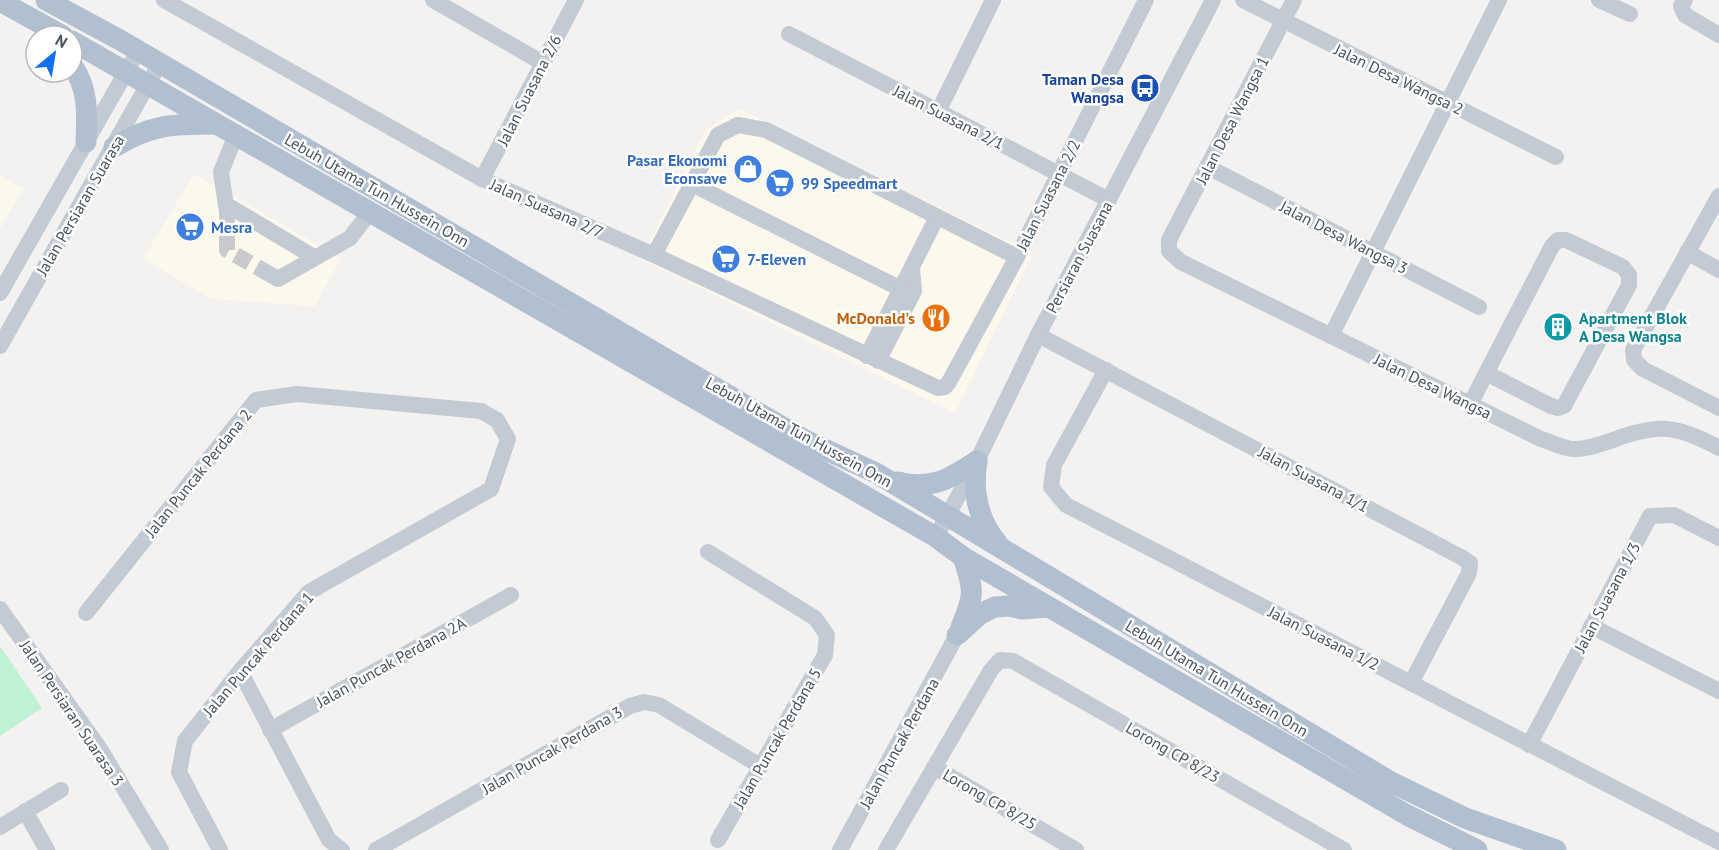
<svg xmlns="http://www.w3.org/2000/svg" width="1719" height="850" font-family="'PT Sans',sans-serif">
<rect width="100%" height="100%" fill="#f4f1f1"/>
<g fill="#fdf8ec">
<path d="M739,109L1033,253L955,413L641,259L705,130Z"/>
<path d="M194,174L341,258L315,306L212,299L143,259Z"/>
<path d="M0,176L24,188L0,229Z"/>
</g>
<path fill="#bff2d3" d="M0,646L42,708L0,736Z"/>
<g fill="none" stroke-linecap="round" stroke-linejoin="round">
<path stroke="#c9cacd" stroke-width="16" stroke-dasharray="16 8" stroke-linecap="butt" d="M227,212V250L264,271"/>
<g stroke="#c2cbd3" stroke-width="16">
<path d="M164,0L482,179L654,255L938,388L945,387L949,382L1017,257L1146,0"/>
<path d="M433,0L543,63"/>
<path d="M1243,0L1556,157"/>
<path d="M1294,0L1169,240V251L1181,262L1541,439C1551,442 1562,448 1572,449C1585,450 1601,444 1613,440C1658,423 1677,425 1719,448"/>
<path d="M1599,0L1630,14"/>
<path d="M1685,0L1681,6L1685,15L1719,35"/>
<path d="M789,34L1109,200"/>
<path d="M938,112L993,0"/>
<path d="M1208,167L1479,307"/>
<path d="M482,179L576,0"/>
<path d="M692,184L901,289"/>
<path d="M1719,196L1633,350L1634,360L1643,369L1719,408"/>
<path d="M227,205L314,257"/>
<path d="M227,212L221,172L236,135"/>
<path d="M1687,252L1719,270"/>
<path d="M654,255L718,135L738,125L766,130L1017,257"/>
<path d="M264,271L278,279L350,238L370,212"/>
<path d="M0,293L138,51"/>
<path d="M1038,335L1461,557L1470,563L1469,573L1411,683"/>
<path d="M1331,336L1499,0"/>
<path d="M0,346L160,63"/>
<path d="M867,356L937,217"/>
<path d="M878,361L914,291L912,268"/>
<path d="M1106,370L1054,465L1051,487L1066,505L1719,842"/>
<path d="M1470,405L1480,385L1552,246L1558,240H1566L1623,267L1629,275V285L1564,406L1558,408L1551,406L1486,373"/>
<path d="M936,537L977,461L1038,335L1213,0"/>
<path d="M708,552L815,618L827,635L825,655L718,840"/>
<path d="M0,609L100,749L161,850"/>
<path d="M86,613L256,400L297,394L481,411L497,420L508,439L491,489L309,592L240,671L185,741L179,772L220,850"/>
<path d="M1591,626L1719,691"/>
<path d="M240,671L329,840L342,850"/>
<path d="M270,730L511,595"/>
<path d="M1529,745L1650,516L1674,515L1719,538"/>
<path d="M934,767L1076,850"/>
<path d="M25,811L47,850"/>
<path d="M0,827L61,790"/>
<path d="M376,850L630,706L644,702L659,705L760,766"/>
<path d="M840,850L957,635"/>
<path d="M886,850L991,670L1000,660L1013,661L1344,850"/>
</g>
<g stroke="#b0c0d1" stroke-width="21">
<path d="M46,0L120,40L805,440L876,473L1391,782L1465,818L1556,850"/>
<path d="M0,1L63,36"/>
<path d="M72,41L936,537L963,557L1407,815L1477,850"/>
<path d="M72,65C89,89 87,114 86,142"/>
<path d="M114,147C152,124 173,124 216,124"/>
<path d="M977,461C972,491 978,520 998,544"/>
<path d="M898,482C932,491 950,478 977,461"/>
<path d="M961,627C975,594 974,590 963,557"/>
<path d="M957,635L980,614L995,607L1009,606L1022,609L1049,607"/>
</g>
</g>
<defs>
<g id="bus-disc" transform="scale(1.5)"><circle r="9.5" fill="#1a4fb4" stroke="#fff"/><path d="M-5-6H5V4H4V6H2V4H-2V6H-4V4H-5ZM-3.5-4V0h7V-4ZM-3.5 1.2v1.5H-2V1.2ZM2 1.2v1.5H3.5V1.2Z" fill="#fff"/></g>
<g id="shop-disc" transform="scale(1.5)"><circle r="9.5" fill="#3f7fe0" stroke="#fff"/><path d="M-5-2.5h2.3a2.7 3.5 0 0 1 5.4 0H5L5.5 6h-11ZM-1.5-2.5h3a1.5 2.3 0 0 0-3 0Z" fill="#fff"/></g>
<g id="supermarket-disc" transform="scale(1.5)"><circle r="9.5" fill="#3f7fe0" stroke="#fff"/><path d="M-6-5.5h2.5l.6 2H6L4.5 2H-2.5L-4.4-4H-6ZM-1.5 3.2a1.3 1.3 0 1 0 .1 0ZM3 3.2a1.3 1.3 0 1 0 .1 0Z" fill="#fff"/></g>
<g id="restaurant-disc" transform="scale(1.5)"><circle r="9.5" fill="#e8710a" stroke="#fff"/><path d="M-5-6h1v4h1v-4h1v4h1v-4h1v5L-1.5 .5V6h-2V.5L-5-1ZM5-6V6H3V1.5H1.5Q1.5-4 5-6Z" fill="#fff"/></g>
<g id="building-disc" transform="scale(1.5)"><circle r="9.5" fill="#0f9aa8" stroke="#fff"/><path d="M-4-6H4V6H1V3H-1V6H-4ZM-2.5-4.3h1.7v1.8h-1.7ZM.8-4.3h1.7v1.8H.8ZM-2.5-1h1.7V.8h-1.7ZM.8-1h1.7V.8H.8Z" fill="#fff"/></g>
</defs>
<g fill-rule="evenodd">
<use href="#bus-disc" x="1145" y="88"/>
<use href="#shop-disc" x="748" y="169"/>
<use href="#supermarket-disc" x="780" y="183"/>
<use href="#supermarket-disc" x="190" y="227"/>
<use href="#supermarket-disc" x="726" y="259"/>
<use href="#restaurant-disc" x="936" y="318"/>
<use href="#building-disc" x="1558" y="327"/>
</g>
<g text-anchor="middle" dominant-baseline="central" stroke-width="5" stroke-linejoin="round" paint-order="stroke">
<g font-size="16" font-weight="bold" fill="#164399" stroke="#fff" text-anchor="end">
<text x="1124" y="79">Taman Desa<tspan x="1124" dy="18">Wangsa</tspan></text>
</g>
<g font-size="16" fill="#485460" stroke="#fff">
<text transform="translate(1399 79) rotate(26)">Jalan Desa Wangsa 2</text>
<text transform="translate(529 90) rotate(-63)">Jalan Suasana 2/6</text>
<text transform="translate(949 117) rotate(27)">Jalan Suasana 2/1</text>
<text transform="translate(1232 120) rotate(-63)">Jalan Desa Wangsa 1</text>
<text transform="translate(377 190) rotate(30)">Lebuh Utama Tun Hussein Onn</text>
<text transform="translate(1048 195) rotate(-63)">Jalan Suasana 2/2</text>
<text transform="translate(80 205) rotate(-60)">Jalan Persiaran Suarasa</text>
<text transform="translate(547 208) rotate(24)">Jalan Suasana 2/7</text>
<text transform="translate(1344 237) rotate(27)">Jalan Desa Wangsa 3</text>
<text transform="translate(1079 257) rotate(-62)">Persiaran Suasana</text>
<text transform="translate(1433 386) rotate(26)">Jalan Desa Wangsa</text>
<text transform="translate(799 432) rotate(29)">Lebuh Utama Tun Hussein Onn</text>
<text transform="translate(198 473) rotate(-51)">Jalan Puncak Perdana 2</text>
<text transform="translate(1314 479) rotate(28)">Jalan Suasana 1/1</text>
<text transform="translate(1607 597) rotate(-62)">Jalan Suasana 1/3</text>
<text transform="translate(1324 638) rotate(27)">Jalan Suasana 1/2</text>
<text transform="translate(258 654) rotate(-49)">Jalan Puncak Perdana 1</text>
<text transform="translate(391 662) rotate(-29)">Jalan Puncak Perdana 2A</text>
<text transform="translate(1217 678) rotate(31)">Lebuh Utama Tun Hussein Onn</text>
<text transform="translate(72 713) rotate(56)">Jalan Persiaran Suarasa 3</text>
<text transform="translate(777 738) rotate(-60)">Jalan Puncak Perdana 5</text>
<text transform="translate(899 743) rotate(-61)">Jalan Puncak Perdana</text>
<text transform="translate(552 750) rotate(-30)">Jalan Puncak Perdana 3</text>
<text transform="translate(1173 752) rotate(30)">Lorong CP 8/23</text>
<text transform="translate(990 799) rotate(30)">Lorong CP 8/25</text>
</g>
<g font-size="16" font-weight="bold" fill="#366cbe" stroke="#fff" text-anchor="start">
<text x="727" y="160" text-anchor="end">Pasar Ekonomi<tspan x="727" dy="18">Econsave</tspan></text>
<text x="801" y="183">99 Speedmart</text>
<text x="211" y="227">Mesra</text>
<text x="747" y="259">7-Eleven</text>
</g>
<g font-size="16" font-weight="bold" fill="#c56008" stroke="#fff" text-anchor="end">
<text x="915" y="318">McDonald's</text>
</g>
<g font-size="16" font-weight="bold" fill="#0d838f" stroke="#fff" text-anchor="start">
<text x="1579" y="318">Apartment Blok<tspan x="1579" dy="18">A Desa Wangsa</tspan></text>
</g>
</g>
<g transform="translate(54 54) rotate(30)"><circle r="28" fill="#ffffff" stroke="#b6bbbf" stroke-width="1.5"/>
<path d="M0-4.5L10 22L0 15L-10 22Z" fill="#126fed"/>
<text y="-9" font-size="16" font-weight="bold" text-anchor="middle" fill="#485460">N</text>
</g>
</svg>
